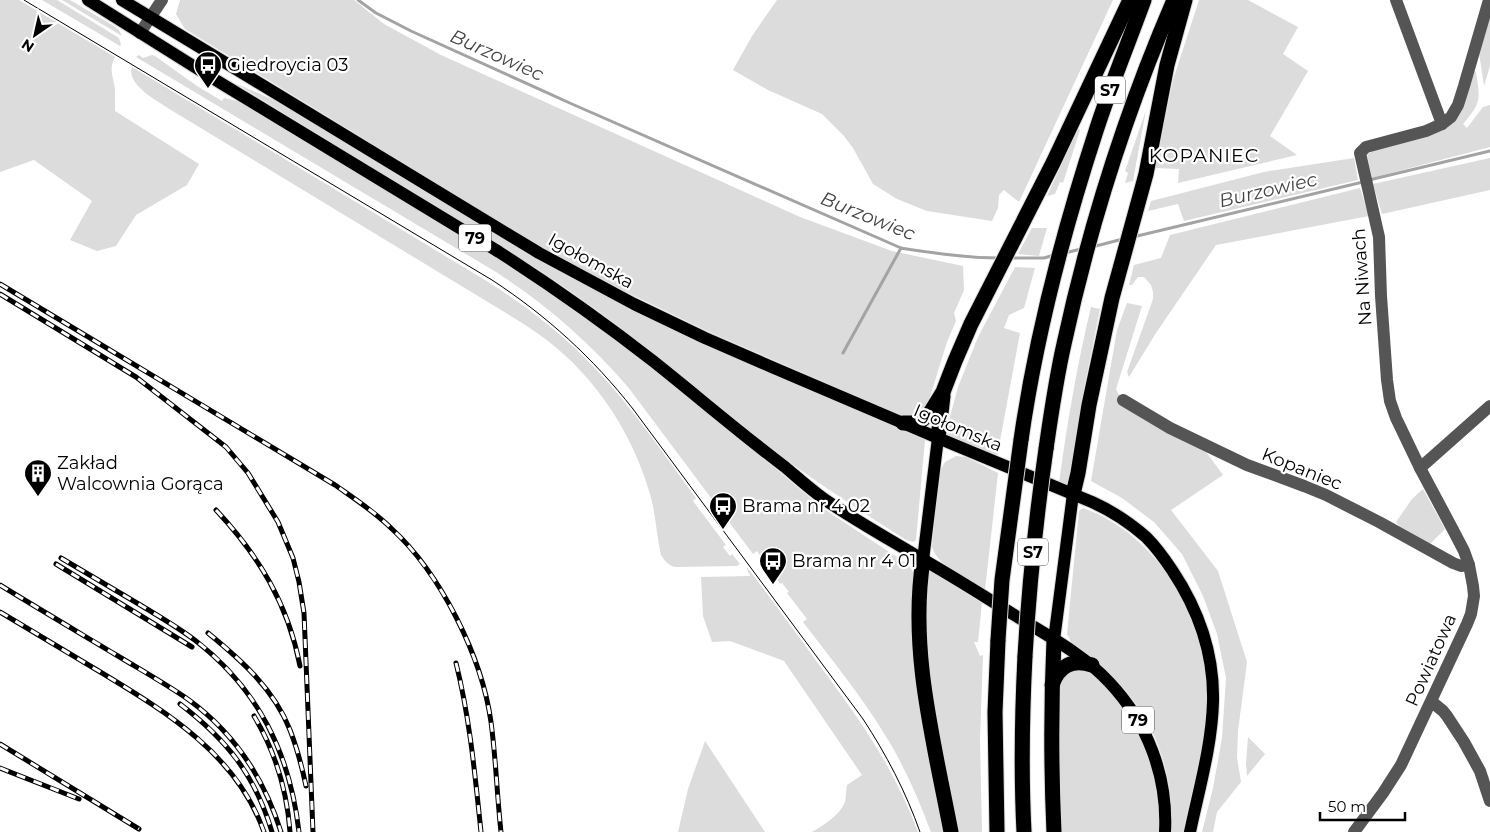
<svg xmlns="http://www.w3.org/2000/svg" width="1490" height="832" font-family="Montserrat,sans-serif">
<rect width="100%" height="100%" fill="#fff"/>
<g fill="#dcdcdc">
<path d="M0,0H19L115,57C108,70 114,77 115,90C115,97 115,104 115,111L199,164L187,185L136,215L116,246L97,251L70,240L92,201L34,160L0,172Z"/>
<path d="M42,0H57L119,38L121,45L120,46Z"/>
<path d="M62,0H70L114,26L119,30L122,36Z"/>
<path d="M180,0H354L384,24L441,55L800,217L892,251L963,266L964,290L954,313L956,321L947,342L930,397L929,411L907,418L707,331L610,284L527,239L185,29L176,14Z"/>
<path d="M777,0H1113L1019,202L1004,190L999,195L998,208L992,221L927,211L897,199L873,184L853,148L844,136L822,114L768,90L733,70L752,36Z"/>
<path d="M1199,0H1248L1298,27L1283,54L1308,71L1270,136L1297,155L1178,183L1179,169L1155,168L1173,80Z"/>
<path d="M1490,13V66L1484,86L1479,53Z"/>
<path d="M139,55L143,58L152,55L155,56L197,86L222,101L224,98L241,102L476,245L570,306L631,351L776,469L821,507L909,565L913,572L914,577C913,612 912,646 916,681L943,832H931C918,798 904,765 885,735C861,695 831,659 803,622L807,619L787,593L789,592L782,583L780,584L757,551L753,554L628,387C588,341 547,305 496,272L136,57Z"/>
<path d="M132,67L485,280C520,302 552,326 582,355C626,398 660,449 696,498L693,501L726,545L723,547L730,556L732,554L740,564L737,566L675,567C668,565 665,561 661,555C656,534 656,512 649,491C632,433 596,378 548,341C535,331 521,322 506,313L171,110C158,101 126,85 132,67Z"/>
<path d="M1473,70L1476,72C1480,99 1482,102 1463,124L1467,128L1483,107L1490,105V147L1372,178L1367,155L1373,150L1442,129Z"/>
<path d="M235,83L285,105L568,276L646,317L769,373L871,416L925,440L916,540L913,542L906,540C851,505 796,469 745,429C696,390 649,348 598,311C547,273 492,240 437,207C370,166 303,125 235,83Z"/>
<path d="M1146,110L1133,181L1125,183L1128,173L1125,171Z"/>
<path d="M1078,129L1080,130L1063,183L1060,182L1055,194L1047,196Z"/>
<path d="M1354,158L1358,180L1184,221L1178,204L1148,211L1151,201L1264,172Z"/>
<path d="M1490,158V190L1382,214L1373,184Z"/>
<path d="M1360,188L1369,216L1216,245L1156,333L1129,377L1127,372L1153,299V292L1151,285L1144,277H1138L1132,285H1129L1134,265L1161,258L1170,235Z"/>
<path d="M1032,228H1047L1039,256L1018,254Z"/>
<path d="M1015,267L1035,268L1024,308L1009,315L1004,328L1020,333L997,457L946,435L947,428L958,387L978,337Z"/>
<path d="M1127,303L1142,306L1116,389L1125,407L1204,449L1223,475L1171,510L1218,571L1247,662L1238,731L1237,757L1241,782L1217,812L1213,832H1202L1213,788L1222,738L1226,678L1217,634L1203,596L1182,554L1154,522L1122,498L1091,481L1117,330Z"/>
<path d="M1091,307L1100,309L1082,399L1069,480L1066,485L1059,483C1067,424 1077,365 1091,307Z"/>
<path d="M956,456L966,457L998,473L985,590C968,579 937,567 932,546L939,473L945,462Z"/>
<path d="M1423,489L1445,529L1430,544L1399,526L1396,522L1412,499Z"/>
<path d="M1083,508C1159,535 1207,620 1207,697C1207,740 1192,790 1183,832H1172C1172,812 1171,791 1166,771C1154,716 1117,673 1071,642L1067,634L1079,511Z"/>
<path d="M747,567C771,599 794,630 817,662C859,718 893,766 918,832H812C824,825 840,815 845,802C846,797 846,790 847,785L862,775L784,661L730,641L712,642L703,616L701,577L750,576L747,569Z"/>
<path d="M930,572H933L982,603L978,642H974L980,656L983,655L980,739L982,832H957L927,664L926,578L928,573Z"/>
<path d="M1073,670C1077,670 1082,669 1085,670C1094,672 1107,688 1113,696C1145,734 1161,782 1159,832H1062L1059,762L1060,687L1064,676Z"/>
<path d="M1248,737L1265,754L1247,776L1246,764Z"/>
<path d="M705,741L765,832H678L688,789Z"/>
</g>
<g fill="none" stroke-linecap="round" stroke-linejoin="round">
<g stroke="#a3a3a3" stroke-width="3">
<path d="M358,0L376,13L411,31L572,104L901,248C934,253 966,258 1000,258"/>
<path d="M1369,180L1490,151"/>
<path d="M1133,237L1363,182"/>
<path d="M1092,247L1123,239"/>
<path d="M1065,253L1081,249"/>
<path d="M1011,258H1044L1054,255"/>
<path d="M843,353L901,248"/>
</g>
<g stroke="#dbdbdb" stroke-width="14">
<g id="major">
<path d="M88,0L214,79L499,252C552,286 603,322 653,361C697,396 740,433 785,467C798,478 810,489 824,499C856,521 889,539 922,559C954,577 985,597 1016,616C1048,636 1083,654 1109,682C1147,722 1168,776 1165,832"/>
<path d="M122,0L539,253L634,304L705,338L774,368L938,438L1092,502C1112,511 1130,523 1146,537C1156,547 1164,558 1172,570C1198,609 1214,654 1213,701C1212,745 1199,789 1190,832"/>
<path d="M923,560L938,438"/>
<path d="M1054,640L1073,494"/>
</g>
</g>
<g stroke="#dbdbdb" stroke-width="17">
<g id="highway">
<path d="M903,423H913L922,420L930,413L943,392L955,361L971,324L1053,163L1130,0"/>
<path d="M938,438L943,396"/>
<path d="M1021,440C1036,335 1063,232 1096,131C1110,87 1128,44 1144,0"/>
<path d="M1046,449C1051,414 1056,379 1064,344C1089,228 1127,109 1174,0"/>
<path d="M1073,494L1078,473L1089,405L1112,298L1146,174L1167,65L1185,0"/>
<path d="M923,560C909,651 934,742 951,832"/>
<path d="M1052,685C1059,665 1073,659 1092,665"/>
<path d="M997,832L995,712L998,640"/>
<path d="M1024,832C1021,773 1022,715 1025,656"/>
<path d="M1054,832C1051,767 1051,705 1054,640"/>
</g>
</g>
<g stroke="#555" stroke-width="12">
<path d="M1396,0L1442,124"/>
<path d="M140,33L162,0"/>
<path d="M1123,400L1170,428L1247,465L1304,486L1326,495L1379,522L1453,563L1461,566L1469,565"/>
<path d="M1420,468L1490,406"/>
<path d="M1432,702L1443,711L1447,716L1464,742L1480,771L1490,801"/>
<path d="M1354,832L1383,793L1401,765L1467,624L1471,614L1474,596L1473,586L1469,565L1464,551L1452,528L1420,468L1396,418L1390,401L1387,380L1381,296L1379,237L1360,153L1366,147L1426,131L1442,124L1451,117L1458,105L1464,86L1489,0"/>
</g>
<use href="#major" stroke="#000" stroke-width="12"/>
<use href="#highway" stroke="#000" stroke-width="15"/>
<path stroke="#000" stroke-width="1" d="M24,0L492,280C547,316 593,358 633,409L863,719C886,754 906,792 920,832"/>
<g stroke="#000" stroke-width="5">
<g id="rail">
<path d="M0,284L335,485C355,499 375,512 392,529C441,574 482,657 491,722C496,759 497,796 501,832"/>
<path d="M0,294L136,377L226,447L248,473L278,522L293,558L299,582L304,613L313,832"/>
<path d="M216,510C259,556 288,604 300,666"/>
<path d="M61,558C88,574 115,590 142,606C160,617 179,628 196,641C259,690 290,754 299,832"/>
<path d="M56,564L192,647"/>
<path d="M0,585C39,609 78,632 118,656C141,670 166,684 189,700C234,733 264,778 281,832"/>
<path d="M0,612C34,632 68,653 102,673C168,713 237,755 264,832"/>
<path d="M208,633C241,660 274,689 290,730C297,748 302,767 306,786"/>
<path d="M456,663C470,719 475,775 481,832"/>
<path d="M180,704C227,740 255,775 272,832"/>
<path d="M254,716C275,751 287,791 290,832"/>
<path d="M0,744L139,829"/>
<path d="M0,768L79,799"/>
</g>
</g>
<use href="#rail" stroke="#fff" stroke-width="3" stroke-dasharray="9" stroke-linecap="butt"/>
<g stroke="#dbdbdb" stroke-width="17" stroke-linecap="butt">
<g id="highway-bridge">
<path d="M998,640L1002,580L1021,440"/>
<path d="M1025,656C1029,586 1036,518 1046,449"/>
</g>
</g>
<use href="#highway-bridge" stroke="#000" stroke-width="15"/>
</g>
<defs>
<g id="bus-pin" transform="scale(1.4375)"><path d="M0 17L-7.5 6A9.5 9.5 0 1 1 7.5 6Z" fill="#000" stroke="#fff"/><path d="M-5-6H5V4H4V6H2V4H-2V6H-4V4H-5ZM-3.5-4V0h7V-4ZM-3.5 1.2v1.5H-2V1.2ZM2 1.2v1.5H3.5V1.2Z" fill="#fff"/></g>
<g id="building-pin" transform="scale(1.4375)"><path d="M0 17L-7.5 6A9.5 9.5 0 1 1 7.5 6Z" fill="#000" stroke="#fff"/><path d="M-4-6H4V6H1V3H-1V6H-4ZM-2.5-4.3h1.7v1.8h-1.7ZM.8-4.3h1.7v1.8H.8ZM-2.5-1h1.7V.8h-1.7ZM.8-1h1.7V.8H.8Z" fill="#fff"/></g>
</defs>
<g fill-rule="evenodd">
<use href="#bus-pin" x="208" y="65"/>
<use href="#building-pin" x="38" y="473"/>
<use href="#bus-pin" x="723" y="506"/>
<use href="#bus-pin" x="773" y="561"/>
</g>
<g text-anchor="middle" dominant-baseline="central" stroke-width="4.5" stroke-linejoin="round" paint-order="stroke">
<g fill="#fff" stroke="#4c4c4c" stroke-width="1">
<rect x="1095" y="76.5" width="30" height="27" rx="4"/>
<rect x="459" y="224.5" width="32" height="27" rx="4"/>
<rect x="1018" y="538.5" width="30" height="27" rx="4"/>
<rect x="1122" y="706.5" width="32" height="27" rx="4"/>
</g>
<g font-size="16" font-weight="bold" fill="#000">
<text x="1110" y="90">S7</text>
<text x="475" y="238">79</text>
<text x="1033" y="552">S7</text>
<text x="1138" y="720">79</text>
</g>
<g font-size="18" fill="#000" stroke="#fff" text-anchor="start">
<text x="227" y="65">Giedroycia 03</text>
<text x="57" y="463">Zakład<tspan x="57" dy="21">Walcownia Gorąca</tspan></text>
<text x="742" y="506">Brama nr 4 02</text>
<text x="792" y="561">Brama nr 4 01</text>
</g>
<g font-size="18" fill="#000" stroke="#fff">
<text transform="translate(591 261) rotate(29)">Igołomska</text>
<text transform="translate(1362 277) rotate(-94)">Na Niwach</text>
<text transform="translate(958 428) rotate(23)">Igołomska</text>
<text transform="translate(1302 469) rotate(22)">Kopaniec</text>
<text transform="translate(1431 660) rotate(-66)">Powiatowa</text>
</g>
<g font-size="19" font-style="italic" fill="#444" stroke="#fff">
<text transform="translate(497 55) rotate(24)">Burzowiec</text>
<text transform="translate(1268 190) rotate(-13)">Burzowiec</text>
<text transform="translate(868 216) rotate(22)">Burzowiec</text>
</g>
<g font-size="19" letter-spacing="1" fill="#000" stroke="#fff">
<text x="1204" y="155">KOPANIEC</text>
</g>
</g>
<g transform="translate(35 35) rotate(214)" stroke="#ffffff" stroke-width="4" paint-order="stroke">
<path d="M0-4L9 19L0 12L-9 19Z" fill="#000000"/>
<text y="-8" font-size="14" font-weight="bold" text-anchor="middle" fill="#000000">N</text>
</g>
<path d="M1320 812v8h85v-8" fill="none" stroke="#000000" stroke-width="2.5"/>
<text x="1328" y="812" font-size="15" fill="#000000" stroke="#ffffff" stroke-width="4" paint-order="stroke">50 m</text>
</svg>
